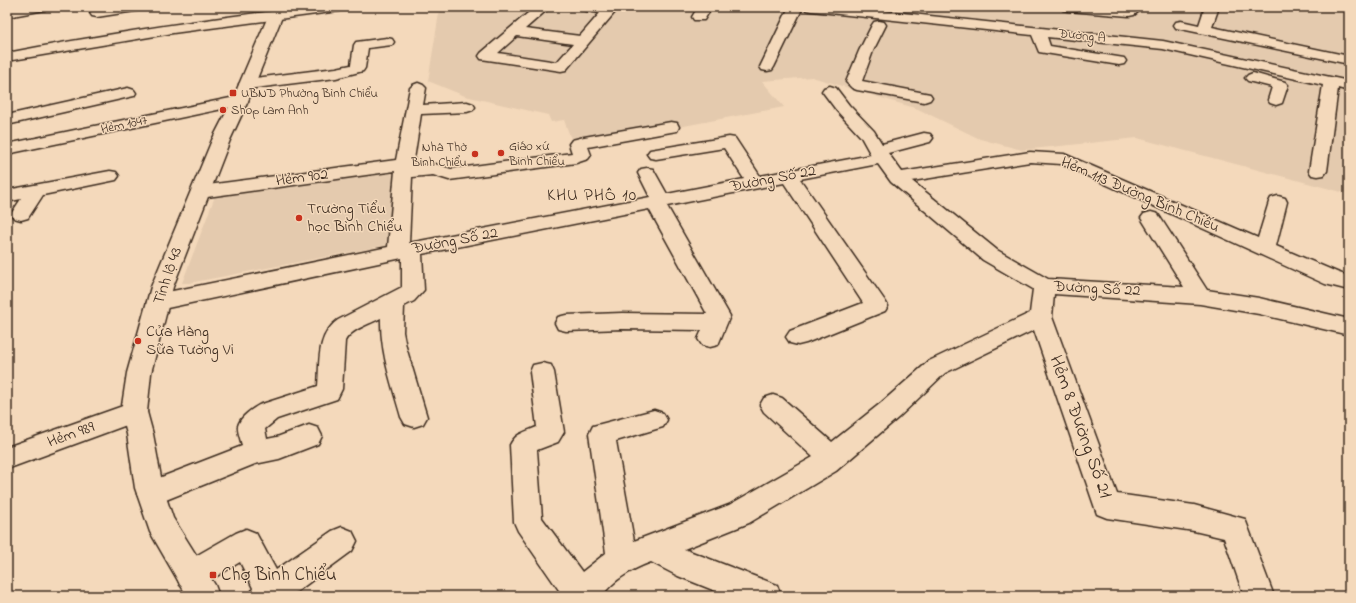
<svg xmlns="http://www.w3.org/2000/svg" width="1356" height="603" font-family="'Indie Flower',sans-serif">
<rect width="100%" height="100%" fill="#f4d9bb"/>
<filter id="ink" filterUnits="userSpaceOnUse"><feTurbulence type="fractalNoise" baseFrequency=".025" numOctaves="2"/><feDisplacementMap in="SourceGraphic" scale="8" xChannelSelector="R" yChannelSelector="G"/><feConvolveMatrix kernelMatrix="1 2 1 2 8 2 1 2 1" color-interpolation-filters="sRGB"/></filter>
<g filter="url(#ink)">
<g fill="#e4caae">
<path d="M440,7H1349V194L1137,138L1022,150L980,139L918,109L812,77L762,81L784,107L574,147L564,120L551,122L548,115L465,96L428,81Z"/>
<path d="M395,169L388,245L189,283H182L217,191Z"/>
</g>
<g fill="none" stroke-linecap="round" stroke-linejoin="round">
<g stroke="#3b2a1e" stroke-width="3">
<g id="minor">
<path d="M18,7H47L45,10L7,17V9Z"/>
<path d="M110,7H142L140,10L135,11L97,17L92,16L90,13L92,10Z"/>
<path d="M306,7H346L344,10L339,11L173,33L7,61V53C106,34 206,19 306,7Z"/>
<path d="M535,7H550L525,29L580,36L600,13L581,10L579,7L614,8L616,11L566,70L561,71L481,59L479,56L481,53ZM517,36L573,44L557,62L498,53Z"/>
<path d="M698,7H712L704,20H694L692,17Z"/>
<path d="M789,7H803L774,67L772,70L767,71L762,70L760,67Z"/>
<path d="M804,7H847L1163,41L1349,81V91L1338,88L1327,171L1324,175L1318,176L1312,175L1309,171L1323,85L1163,49L1047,37L1050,46L1124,58L1126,61L1124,64L1119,65L1039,52L1032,35L811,11L806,10Z"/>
<path d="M1061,7H1144L1134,15L1129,16L1068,11L1063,10Z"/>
<path d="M1205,7H1219L1212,27L1349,56V64L1181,29L1176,28L1174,25L1176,22L1181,21L1199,25Z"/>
<path d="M879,21L884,22L886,25L873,51L862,81L930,94L932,97L930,100L924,102L857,90L852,88L846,82L859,51L872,25L874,22Z"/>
<path d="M387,38L392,39L394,42L392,45L368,48L365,68L363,71L336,78L247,89L242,87L239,84L242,81L247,79L336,68L351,65L354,45L356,42Z"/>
<path d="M1253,73L1285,82L1288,85L1282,103L1276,105L1270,103L1268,100L1272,87L1248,81L1245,78L1248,75Z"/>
<path d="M418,83L423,85L426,88L423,105L467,102L473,104L475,107L473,110L467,112L421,114L413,166L435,164L451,169L572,153L569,144L572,140L584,137L671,122L677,123L679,127L677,131L671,132L588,147L591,155L588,159L576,163L449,180L433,175L412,177L409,243L650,197L638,173L641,169L647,168L653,169L667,194L744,179L724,148L656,159L650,158L647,154L650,150L656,149L729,137L735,138L760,176L871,155L861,137L837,111L822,91L824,88L830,86L836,88L849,105L874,131L882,144L924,133L930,134L933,138L930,142L888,153L902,172L1030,152L1064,154L1258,238L1269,202L1271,198L1278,196L1285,198L1287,202L1276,246L1339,273L1349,276V290L1325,284L1061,164L1030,162L912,181L997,250L1048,279L1184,287L1141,218L1144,214L1151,212L1158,214L1207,290L1259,298L1349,319V335L1259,314L1200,304L1054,294L1052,317L1117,494L1194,505L1245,519L1274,596H1244L1224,538L1194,531L1107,518L1097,514L1034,330L945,373L899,417L836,471L749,523L684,549L777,585L781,596H728L678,576L651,562C632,569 613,580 602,596H563L518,531L514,522L510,445C516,433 525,432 537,427L530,372L533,365L542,363L551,365L554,372L564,432L558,442L537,450L542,518L582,572L606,553L589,434L593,426L654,410L663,413L667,420L663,427L616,441L634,541L729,505L813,457L764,412L760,405L764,398L773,395L782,398L832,442L881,403L929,361L1030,313L1033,289L983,260L891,182L878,164L800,179L885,301L888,306L885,311L806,343L798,345L790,343L786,337L790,331L863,303L784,183L667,206L730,316L718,345L710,347L702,345L698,339L702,330L622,329L566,331L558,329L555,323L558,317L566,315L622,313L707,314L649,209L422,254L424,290L414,301L404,306L403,332L406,347L427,417L423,424L414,427L405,424L401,417C392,385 380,352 381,318C370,324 351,329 345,341L342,389L337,399L277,419L265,429L267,439L277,437L309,425L318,428L322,436L318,444L279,459L255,464L151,506L141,503L137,494L141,485L242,446C241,440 237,431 238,426C240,417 252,409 259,405L318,386C320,361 316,336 338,320L402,287V258L158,310L150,307L147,302L150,297L158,294L388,247L395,171L200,198L193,196L191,192L193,188L200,186L396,160L410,88L413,85Z"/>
<path d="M128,88L134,90L136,93L134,96L7,125V115Z"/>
<path d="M240,96L246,98L248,101L246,104L7,154V144Z"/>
<path d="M110,171L116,172L119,176L116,180L43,195L28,218L21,220L14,218L11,214L21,199L7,202V190Z"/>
<path d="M134,402L143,405L147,412L143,419L7,469V447Z"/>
<path d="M342,527L352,531L357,541L352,551L291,596H250L253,588L240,562L202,585L191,590L180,585L176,575L180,565L236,533L246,529L256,533L276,570L332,531Z"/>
</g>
</g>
<g stroke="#3b2a1e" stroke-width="3">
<path id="major" d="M272,7H286L248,101L230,140L173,287L151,373L147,412L153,434L163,488L173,518L215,585L219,596H187L150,532L135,488L127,434L121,412L127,373L151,287L212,140L232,101Z"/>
</g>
<use href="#minor" fill="#f4d9bb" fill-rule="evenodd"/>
<use href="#major" fill="#f4d9bb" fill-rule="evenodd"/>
</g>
</g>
<g fill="#c8321e" stroke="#f4d9bb" stroke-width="1.5">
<rect x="229" y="89" width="8" height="8" rx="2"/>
<circle cx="223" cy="110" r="4"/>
<circle cx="501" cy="153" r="4"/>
<circle cx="475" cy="154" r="4"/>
<circle cx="299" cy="218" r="4"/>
<circle cx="138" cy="341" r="4"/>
<rect x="209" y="571" width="8" height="8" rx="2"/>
</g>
<g text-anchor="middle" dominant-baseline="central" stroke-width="3" stroke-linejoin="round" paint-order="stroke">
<g font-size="13" fill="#3b2a1e" stroke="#f4d9bb">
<text transform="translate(1082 36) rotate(6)">Đường A</text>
<text transform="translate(124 125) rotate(-12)">Hẻm 1047</text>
</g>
<g font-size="13" fill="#3b2a1e" stroke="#f4d9bb" text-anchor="start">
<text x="241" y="93">UBND Phường Bình Chiểu</text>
<text x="231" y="110">Shop Lam Anh</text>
<text x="509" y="146">Giáo xứ<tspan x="509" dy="15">Bình Chiểu</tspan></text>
<text x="467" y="147" text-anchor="end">Nhà Thờ<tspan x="467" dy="15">Bình Chiểu</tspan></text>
</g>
<g font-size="16" fill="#3b2a1e" stroke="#f4d9bb">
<text transform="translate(302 178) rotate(-8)">Hẻm 902</text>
<text transform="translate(773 179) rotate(-11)">Đường Số 22</text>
<text transform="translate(1140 195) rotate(23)">Hẻm 113 Đường Bính Chiếu</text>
<text transform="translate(455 241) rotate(-11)">Đường Số 22</text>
<text transform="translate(168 276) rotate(-71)">Tỉnh lộ 43</text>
<text transform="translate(1097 289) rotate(3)">Đường Số 22</text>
<text transform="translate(71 435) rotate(-20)">Hẻm 989</text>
</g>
<g font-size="16" fill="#3b2a1e" stroke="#f4d9bb" text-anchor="start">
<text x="307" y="209">Trường Tiểu<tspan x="307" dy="18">học Bình Chiểu</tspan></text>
<text x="146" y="332">Cửa Hàng<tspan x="146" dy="18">Sữa Tường Vi</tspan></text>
</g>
<g font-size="17" letter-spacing="1" fill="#3b2a1e" stroke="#f4d9bb">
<text x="592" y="195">KHU PHỐ 10</text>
</g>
<g font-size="19" fill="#3b2a1e" stroke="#f4d9bb">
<text transform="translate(1080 427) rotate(70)">Hẻm 8 Đường Số 21</text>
</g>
<g font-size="19" fill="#3b2a1e" stroke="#f4d9bb" text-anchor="start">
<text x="221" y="575">Chợ Bình Chiểu</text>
</g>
</g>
<rect width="1356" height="603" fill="none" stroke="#f4d9bb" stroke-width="24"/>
<rect x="12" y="12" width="1332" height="579" fill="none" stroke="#3b2a1e" stroke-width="1.5" filter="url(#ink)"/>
</svg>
